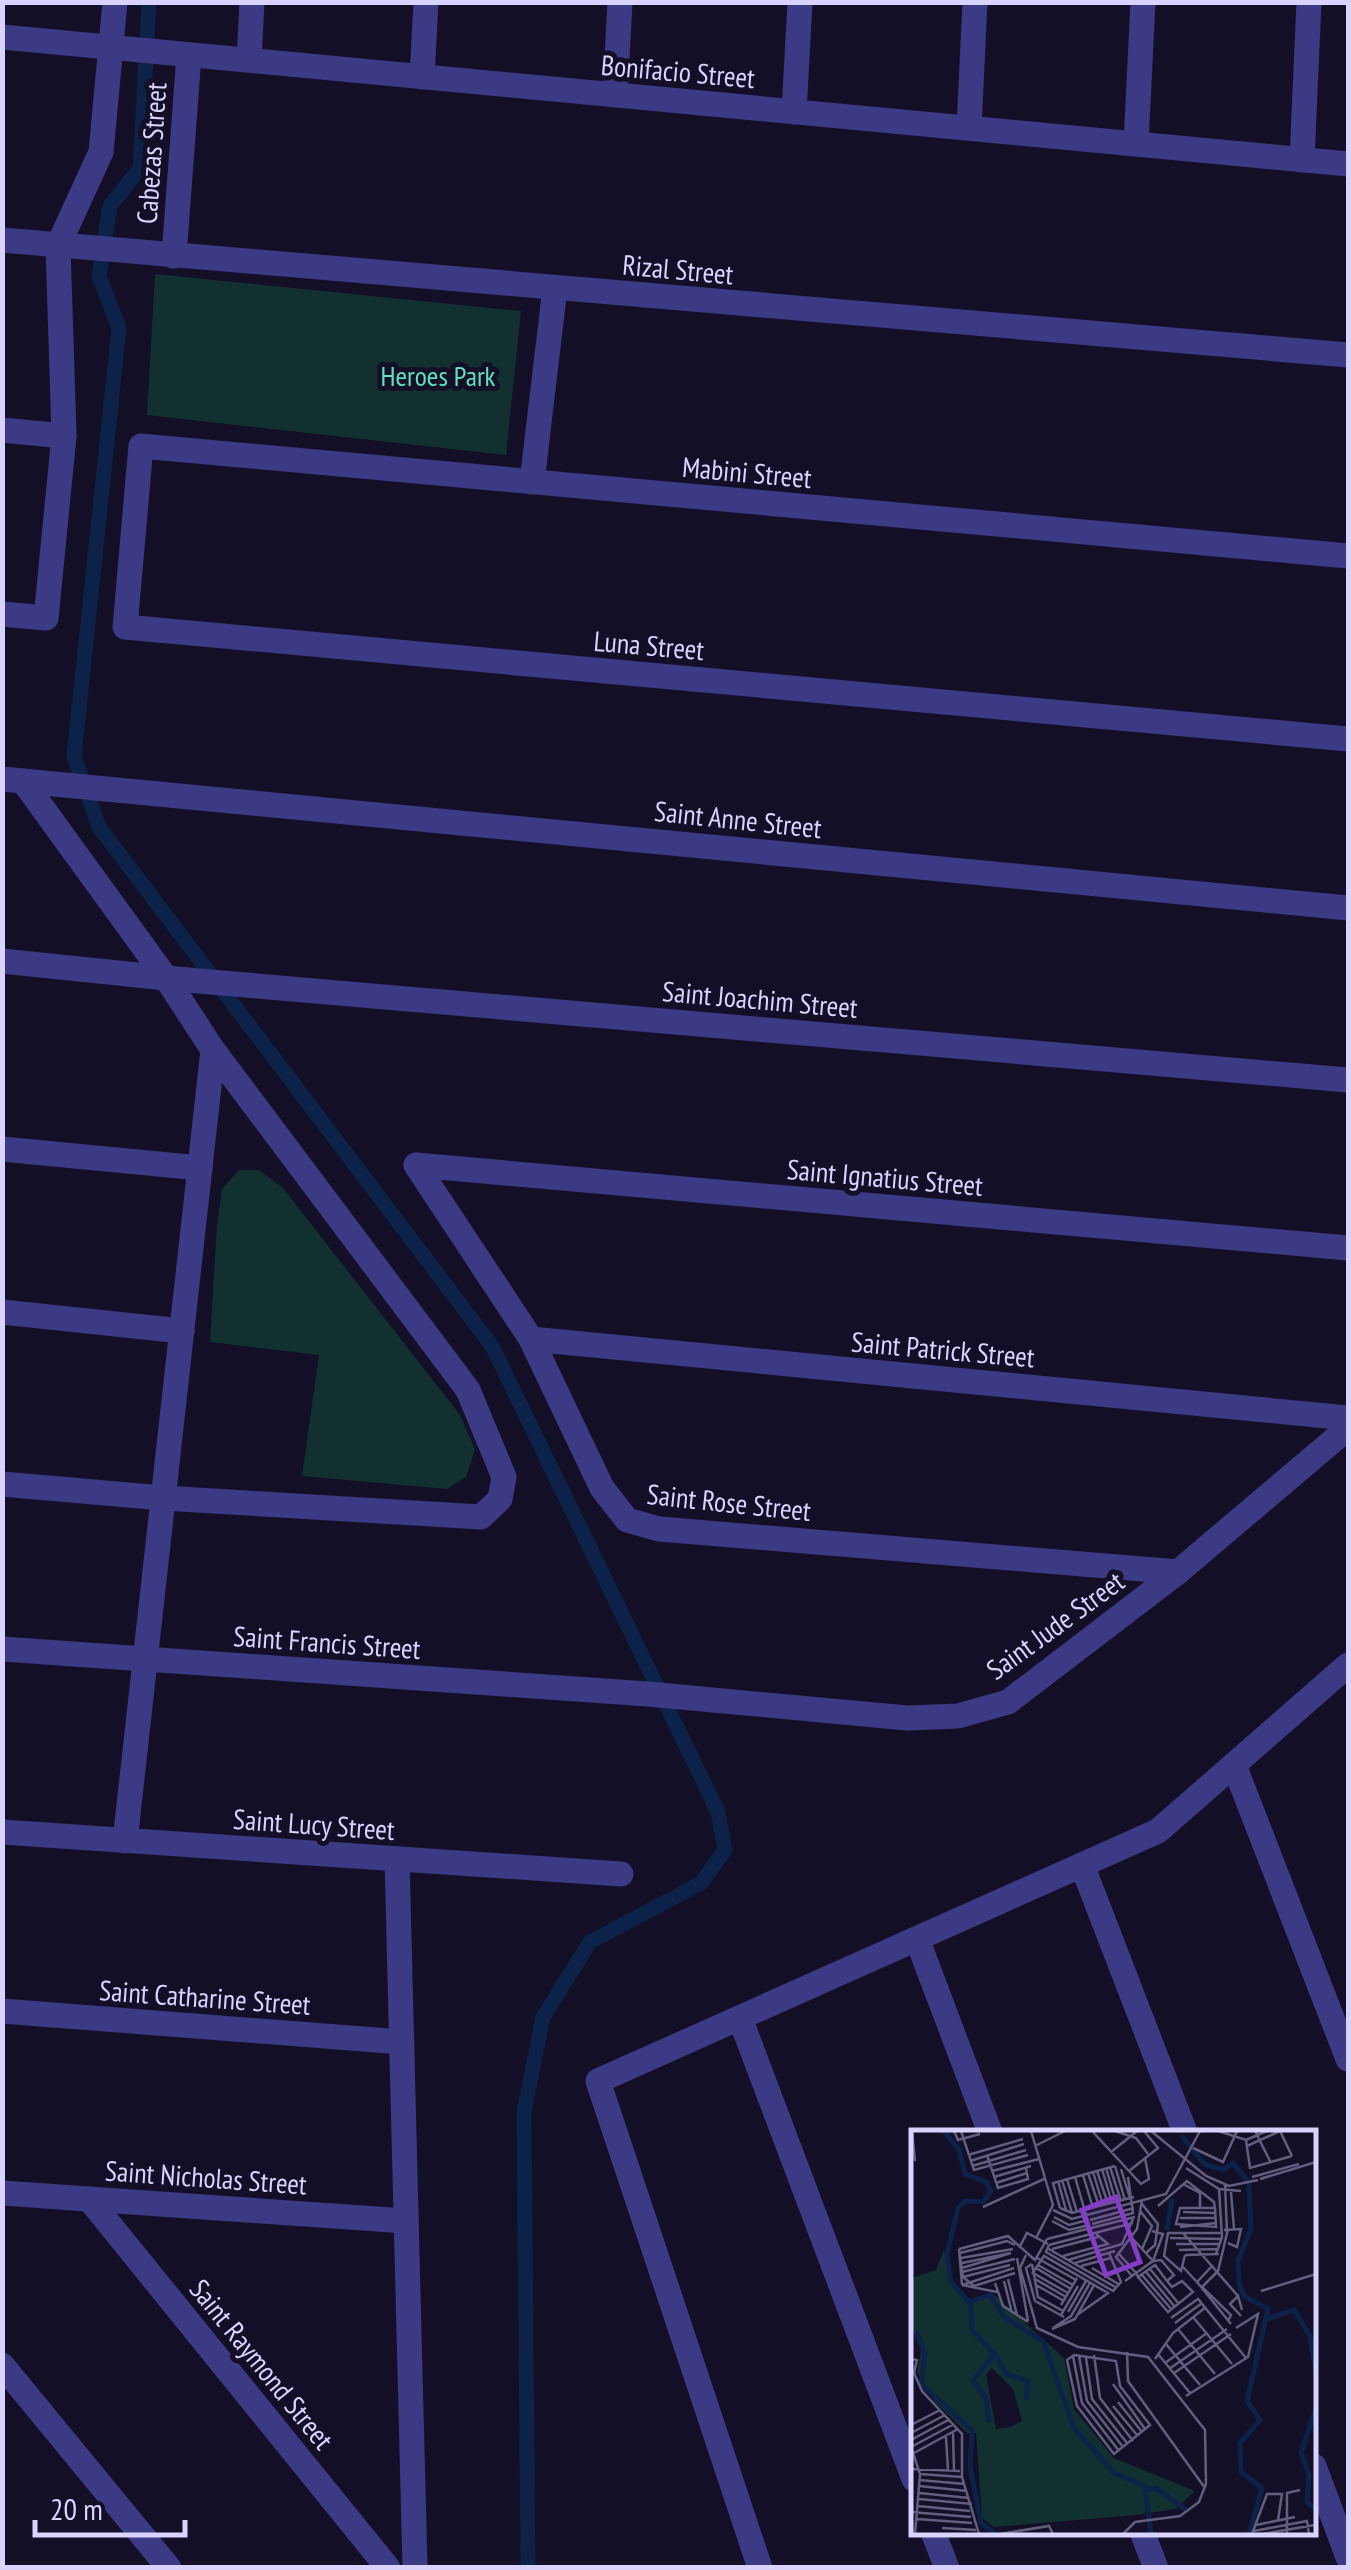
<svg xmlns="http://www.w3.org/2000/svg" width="1351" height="2570" font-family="'PT Sans Narrow',sans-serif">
<rect width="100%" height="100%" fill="#130f26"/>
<g fill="#12302f">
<path d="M155,274L521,311L506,455L147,415Z"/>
<path d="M239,1170H259L283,1188L460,1415L475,1450L466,1477L447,1489L302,1476L319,1355L210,1342L217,1225L222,1189Z"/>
</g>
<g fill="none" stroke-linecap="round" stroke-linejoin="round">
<path stroke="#0c2248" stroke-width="15" d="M149,2L140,168L110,206L99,276L119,328L74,756L99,827L492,1346L718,1812L725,1850L701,1883L590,1942L543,2017L524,2112L528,2568"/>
<g stroke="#3d3a85" stroke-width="25">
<path d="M2,37L1348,164"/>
<path d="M249,60L252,2"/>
<path d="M422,77L426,2"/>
<path d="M615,95L620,2"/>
<path d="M794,112L800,2"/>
<path d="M969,128L975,2"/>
<path d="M1136,144L1143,2"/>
<path d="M1302,160L1309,2"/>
<path d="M174,256L189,55"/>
<path d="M2,430L64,436"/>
<path d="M532,482L555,288"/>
<path d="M1348,556L141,446L125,627L1348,739"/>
<path d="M2,614L46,618L64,436L58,246L101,152L115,2"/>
<path d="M2,779L1348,908"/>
<path d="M2,961L176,979L1348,1080"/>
<path d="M2,1149L200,1168"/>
<path d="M416,1165L531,1339L602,1488L627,1520L659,1529L1178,1572"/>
<path d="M416,1165L1348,1248"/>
<path d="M2,1312L182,1331"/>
<path d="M531,1339L1348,1418"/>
<path d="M2,1484L163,1498L481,1517L500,1499L504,1477L468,1390L213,1050L166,978L23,781"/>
<path d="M2,1649L648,1694L907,1718L958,1716L1008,1702L1178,1572L1348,1428"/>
<path d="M1234,1765L1348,2059"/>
<path d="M2,1832L621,1874"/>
<path d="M125,1841L213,1050"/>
<path d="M397,1860L415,2568"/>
<path d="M1082,1865L1185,2132"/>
<path d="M917,1939L990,2132"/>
<path d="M2,2011L402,2042"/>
<path d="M740,2018L914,2479"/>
<path d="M2,2193L406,2221"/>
<path d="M89,2199L388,2568"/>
<path d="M2,2365L169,2568"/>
<path d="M1314,2466L1348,2557"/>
<path d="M933,2532L947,2568"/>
<path d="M1142,2532L1156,2568"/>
<path d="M760,2568L598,2081L1158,1831L1348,1665"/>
</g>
<path stroke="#3d3a85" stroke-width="25" d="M2,240L1348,355"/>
</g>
<g text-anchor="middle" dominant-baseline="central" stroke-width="10" stroke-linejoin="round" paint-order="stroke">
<g font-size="28" fill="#d9d4ff" stroke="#130f26">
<text transform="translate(678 71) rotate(5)">Bonifacio Street</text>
<text transform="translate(151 153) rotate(-86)">Cabezas Street</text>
<text transform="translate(678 269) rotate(5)">Rizal Street</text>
<text transform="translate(747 472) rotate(5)">Mabini Street</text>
<text transform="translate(649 645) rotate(5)">Luna Street</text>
<text transform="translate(738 819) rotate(6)">Saint Anne Street</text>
<text transform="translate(760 999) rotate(5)">Saint Joachim Street</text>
<text transform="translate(885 1177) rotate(5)">Saint Ignatius Street</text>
<text transform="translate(943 1349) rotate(5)">Saint Patrick Street</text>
<text transform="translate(729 1502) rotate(6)">Saint Rose Street</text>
<text transform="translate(1055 1625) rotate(-36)">Saint Jude Street</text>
<text transform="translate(327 1642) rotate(4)">Saint Francis Street</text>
<text transform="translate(314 1824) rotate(4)">Saint Lucy Street</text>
<text transform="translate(205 1997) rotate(4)">Saint Catharine Street</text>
<text transform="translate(206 2177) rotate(4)">Saint Nicholas Street</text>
<text transform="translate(262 2364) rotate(51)">Saint Raymond Street</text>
</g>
<g font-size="28" fill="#5fe0c0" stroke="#130f26">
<text x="438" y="375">Heroes Park</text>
</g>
</g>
<g transform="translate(911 2130)">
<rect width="405" height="405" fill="#130f26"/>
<path d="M33,120L43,159L60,169L81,163L153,228L163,279L203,328L284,361L265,379L225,385L83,397L71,388L65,303H56L24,272L6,242L11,218L2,202L1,148L25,140ZM81,238L102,259L111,291L99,297L85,299L75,245Z" fill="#12302f" fill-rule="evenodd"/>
<path fill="none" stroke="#0c2248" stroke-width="5" d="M33,1L48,20L54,44L75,52L80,61L72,72L54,71L47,78L36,124L40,152L58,172L79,165L94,188L132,211L163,298L203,343L234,356L240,404M271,6L293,34L312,40L322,33L338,53L340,98L327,131L328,153L333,166L357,179L336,271L349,290L329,313L330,342L351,358L338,404M256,100L261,69M60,172L61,200L83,224L62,251L75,268L78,292M356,189L383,180L399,206L405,243M5,201L14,223L10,254L61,300L59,336L70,393L84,404M84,224L95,244L117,251L115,270M405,278L390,323L398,344L396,372L405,379M236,360L245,358L275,380"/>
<path fill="none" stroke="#625e7d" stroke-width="2.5" d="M1,1L4,31M43,1L47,10L69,4M50,1L63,40L117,25M120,1L142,75L125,108M181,1L230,54L238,49L234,28M204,1L225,8L237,24M240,1L295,46L318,56L347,50M307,1L335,10L356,1M344,1L360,33M335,10L339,38L381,26M124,16L154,1M336,16L369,1L381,26M282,18L312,32L326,1M200,22L226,1M57,25L112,9M76,25L87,58L117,49L115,38M59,31L113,14M61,36L115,20M204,36L214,70M199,37L210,71M195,38L205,72M275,38L308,59L330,61M191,39L201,73M210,39L219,68M81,41L128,29M186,41L197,74M218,41L247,18L233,1M182,42L192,75M177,43L188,76M172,45L182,78M83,47L120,36M341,47L388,34M156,49L166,82M349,49L405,32M151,50L161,83M147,51L155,80M85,53L116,43M272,54L289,63V78M314,54L316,103M320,62L323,99M231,74L247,94L244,115L235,123M247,76L276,51L303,72L304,78L305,97L265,94L269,78H304M72,77L133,49M149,78L142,53L204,36M149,78L161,83L223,67M142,80L161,89L255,64L289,1M229,81L241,96L231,119M272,82L304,83M143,87L158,95L177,90M269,88H304M179,90L223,78M141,91L158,100L178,95L164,47M181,94L222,83L217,47M269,97L305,93M317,99L307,141L291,157L320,185L317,191M313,100L330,99L326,117L317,113M272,103L327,166M221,108L242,131L252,104L241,101M259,108L311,109M136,109L224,87M265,114H309M138,115L135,122L202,161L210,152L198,123M138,115L222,93M108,118L116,103L137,114M136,118L206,158M48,119L97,106L124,130L136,109M48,119L52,147L63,156L104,143M48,119L51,155M141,119L187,107M268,120L307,119M49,123L96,111L104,115M208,124L225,143L227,147L244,135L256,151L263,145L250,130L242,131L225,143L221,146L214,151M305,124L311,107L308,59M115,125L109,138L126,198L167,217L237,227L294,300L295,354L288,372L269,386L224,392L212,404M274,125L270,141L253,126L257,103H311M274,125L308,124M152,126L197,114L185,104M50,128L102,119M106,128L117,191M126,128L165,150M157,130L211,114L222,89M51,133L100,123M164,133L204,121M121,134L127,167L152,181M121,134L115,138L124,171M127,135L162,155M170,136L200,128M272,137L286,152L302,135M51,138L100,123M125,138L160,159M181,138L209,155M239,139L268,174M51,142L104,129M235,142L264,177M122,143L157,163M121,144L133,126L197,163L166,185M231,145L261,180M221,146L205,127L226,99L231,70M52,147L99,135M227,147L257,182L282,162L271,151L261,157L256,151M97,149L106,185M124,149L155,167M93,151L101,183M286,152L320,194M84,153L92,176L117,192M51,155L103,138M51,155L86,162M125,155L153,171M350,161L405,144M124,171L153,187M150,175L166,148M157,182L175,151M150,185L167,156M330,186L319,174L327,166L331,180M282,187L321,234M260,188L287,169L335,228M264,193L291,173M142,198L160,186L179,153M141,199L164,189L183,155M267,199L304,244M255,214L289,255M216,222L217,251L294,358M247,224L279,263M163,225L205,231L209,256L239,295L203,324L166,276L156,230ZM183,225L189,268L222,311M162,226L171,273L208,321M168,226L176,271L212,317M175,228L181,269L216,313M0,229L6,230L3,243L11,261L51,304V347L68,404M244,229L262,203L295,177M254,233L296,203M258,239L316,199M263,243L320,204M202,254L234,299M275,266L337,227L347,184L325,198M207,272L231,302M202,276L226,305M0,295L29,280M0,303L34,285M42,303L43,340M35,307L37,340M0,310L39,289M0,317L9,344L4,404M0,317L43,294M3,323L47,299M1,339L49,341M9,344L51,347M8,350L54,354M8,356L56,361M8,363L58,368M8,369L61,374M7,376L59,381M0,379V335M0,382L60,387M6,389L61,393M345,395L384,387M31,398L65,400M343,401L396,391L398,404M89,404L138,396L142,404M341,404L356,364H371L367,390M351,404L404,395M376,404V363L389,360"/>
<path fill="#843dc5" fill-opacity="0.15" stroke="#843dc5" stroke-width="5" d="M205,67L229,132L195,145L171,80Z"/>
<rect width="405" height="405" fill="none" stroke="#d9d4ff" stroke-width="5"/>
</g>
<rect width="1351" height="2570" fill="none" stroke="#d9d4ff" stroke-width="10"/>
<path d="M35 2520v15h150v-15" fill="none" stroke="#d9d4ff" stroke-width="5"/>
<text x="50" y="2520" font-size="30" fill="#d9d4ff" stroke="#130f26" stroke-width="8" paint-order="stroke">20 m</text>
</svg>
